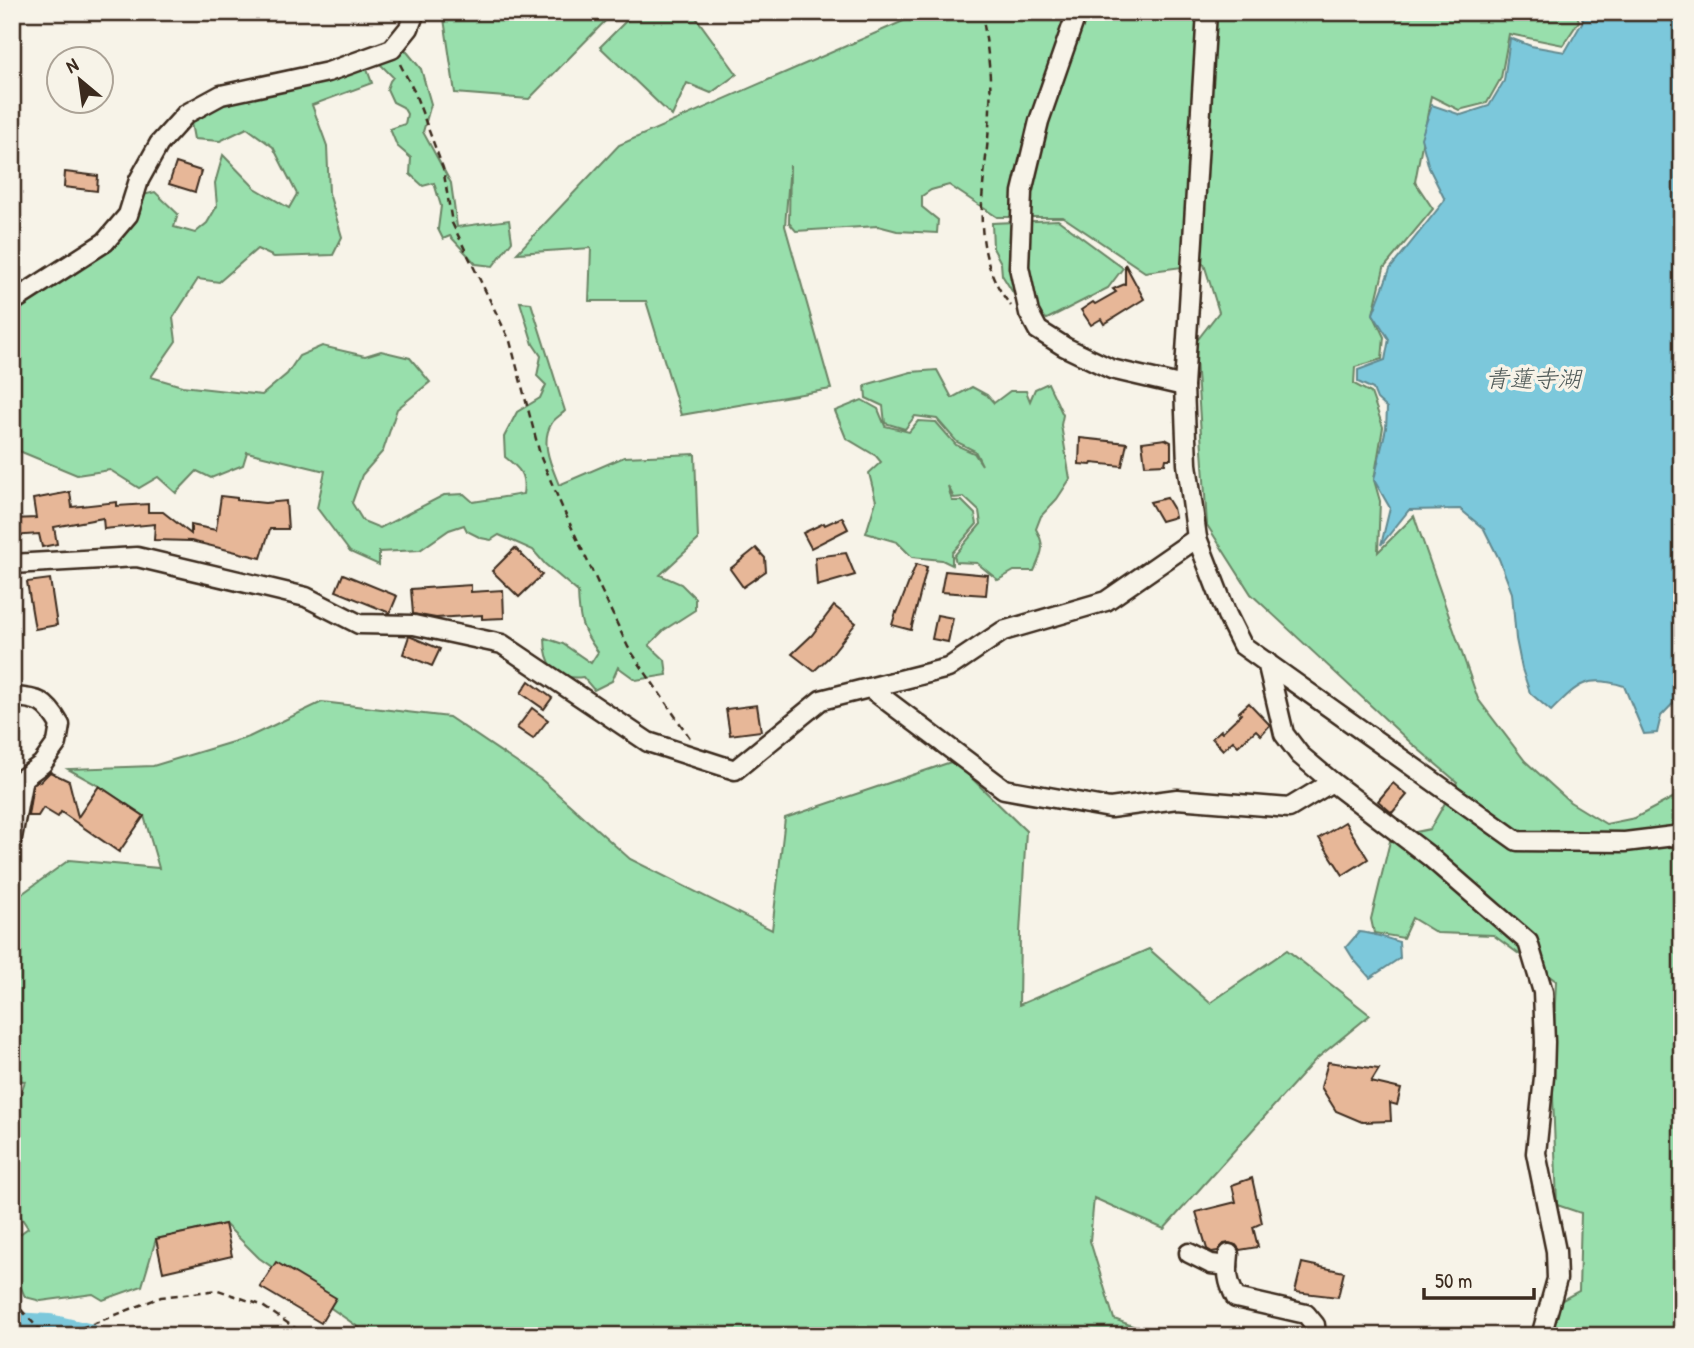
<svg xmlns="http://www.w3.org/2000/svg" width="1694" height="1348" font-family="'Patrick Hand','Klee One',sans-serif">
<rect width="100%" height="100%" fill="#f7f3e8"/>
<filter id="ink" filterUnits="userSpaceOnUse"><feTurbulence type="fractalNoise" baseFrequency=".0143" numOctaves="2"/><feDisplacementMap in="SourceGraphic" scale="14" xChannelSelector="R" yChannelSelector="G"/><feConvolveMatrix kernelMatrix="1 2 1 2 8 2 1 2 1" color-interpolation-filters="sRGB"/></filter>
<g filter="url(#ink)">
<g fill="#98dfac" stroke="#6a8465" stroke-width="2">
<path d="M443,12H614L529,99L455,93Z"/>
<path d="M635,12H692L737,74L711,93L687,83L672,116L600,47Z"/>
<path d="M924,12H1576L1579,21L1563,45L1509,34L1501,78L1487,103L1459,110L1431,96L1415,182L1433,209L1384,268L1373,314L1384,337L1382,359L1355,367L1354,384L1371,393L1383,427L1374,480L1380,501L1378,552L1414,516L1478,699L1525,761L1570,802L1606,824L1635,818L1682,793V1336H1549L1555,1304L1579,1291L1581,1213L1557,1205L1552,1069L1556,981L1493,935L1437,933L1412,918L1403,938L1374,933L1371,919L1391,837L1430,829L1457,782L1411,743L1251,594L1207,525L1195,343L1219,312L1204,264L1145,272L1063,217H997L949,185L931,190L922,196V207L938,220L937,233L897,231L878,226L796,231L789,223L790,165L785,226L831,389L681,415L646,301H589L591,248L517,253L619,145Z"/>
<path d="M403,47L421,69L431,104L423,132L451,183L457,227L509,220L512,241L493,266L476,264L450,236L443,239L438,229L441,206L434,183L423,186L410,174L411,158L397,146L390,129L405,124L407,114L403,107L393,102L387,89L390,81L393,77L378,62Z"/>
<path d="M361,53L372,83L312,105L327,146L329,193L342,237L333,255L274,257L257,249L219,282L198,279L173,318L176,341L151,377L182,386L262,395L287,374L299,356L322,346L365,356L381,351L410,358L430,382L397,409L383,451L362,475L352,503L363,521L380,528L444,495L464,494L473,502L523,494C526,474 519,468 505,457L504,437L517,412L540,398L546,385L537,376L541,356L533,344L520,302L531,303L565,411C561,415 554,419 552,423C539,442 552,467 559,485L624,457L695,454L698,540L660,575L681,584L695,598V610L664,630L649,645L665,660L667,675L636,680L618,667L612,681L594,690L583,677C555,681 545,663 545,638L563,644L591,663L598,652C581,629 579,620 578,592L545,564L533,550L499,535L491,540L481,538L467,531L464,525L449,530L420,550L379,552V565L350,552L317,508L325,471L247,452L243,465L211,478L197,471L176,493L158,477L139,488L110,470L77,475L12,448V312L109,249L138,215L139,196L155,192L178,214L174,227L195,233L207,223L217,206L215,183L223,155L255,188L289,208L297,194L273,147L247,128L220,141L194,139L191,123L227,102Z"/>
<path d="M1058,220L1123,268L1108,288L1047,319L1020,304L1002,275L1001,263L993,248L992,223Z"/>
<path d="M937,370L952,398L972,387L987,395L994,403L1010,391H1026L1030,401L1035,389L1048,383L1063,415L1061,425L1070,479L1057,499L1041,516L1036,529C1046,547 1042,553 1034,571H1014L998,580L977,563L956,562L954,556L981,524L979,511L964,497L954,498L948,486L952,501H962L975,514L977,524L952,553V565L942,560L912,557L897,542L866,533L876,501L869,473L881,462L876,456L846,438L835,411L862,400L878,409L885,426L909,432L918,421L936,422L956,445L974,453L982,465L975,451L957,442L937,419L915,416L905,429L885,423L883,406L866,398L865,385L911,372Z"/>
<path d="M322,702L449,717L541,779L630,859L772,930L785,818L954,761L1026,831L1020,933L1019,1005L1149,949L1210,1003L1287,950L1370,1015L1315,1060L1164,1229L1094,1198L1090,1241L1114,1319L1159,1336H371L259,1258L225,1224L156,1239L142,1286L103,1300L93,1294L41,1301L25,1297L12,1267V1240L28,1228L15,1208L12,1198V1120L25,1081L12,1080V901L69,860L159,868L144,816L99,786L68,769L153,766L249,737Z"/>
</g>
<g fill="#7cc8db" stroke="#62898f" stroke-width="2">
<path d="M1580,12H1682V694L1661,716L1657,733L1644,734L1624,686C1586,674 1577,685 1551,711L1530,693L1522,669L1516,639L1512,593L1499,559L1484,529L1460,509L1409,510L1381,545L1390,508L1374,480L1386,428L1387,408L1377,399L1373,389L1358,382V370L1385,360L1389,339L1373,314L1390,269L1445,200L1429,168L1421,138L1432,105L1461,115L1489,106L1504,81L1510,38L1531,46L1565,52L1583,21Z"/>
<path d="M1359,932C1374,933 1385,938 1399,942L1400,958L1370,978L1354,960L1346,947Z"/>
</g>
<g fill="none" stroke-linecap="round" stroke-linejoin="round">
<path stroke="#7cc8db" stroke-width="26" d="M12,1325L49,1327L87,1336"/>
</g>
<g fill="#e7b798" stroke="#3b2a1e" stroke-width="2">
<path d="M176,163L201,171L195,192L169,184Z"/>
<path d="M65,172L98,176L97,191L64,187Z"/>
<path d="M1125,264L1144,299L1104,324L1101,319L1091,325L1081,310L1093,302L1095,304L1116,292L1113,289L1125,284Z"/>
<path d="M1080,438L1127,443L1122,466L1092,463L1091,465L1079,464Z"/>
<path d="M1165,439L1171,442V459H1166L1165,464L1145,465L1142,442Z"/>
<path d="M70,492L72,507L117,502V506L148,504V512H163L191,534V525L216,530L221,496L237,498V500L265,503L286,501L288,529H270L261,558L191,541L154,540L155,524L104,529L103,518L54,527L57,544L42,547L39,534L12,536V519L36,518L33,499Z"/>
<path d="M1167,498L1173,508L1175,517L1161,521L1150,502Z"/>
<path d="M842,517L848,529L811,548L803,533L824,523L825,525Z"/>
<path d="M515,548L542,575L519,597L492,571Z"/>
<path d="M756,548L765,558L766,571L743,587L730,569Z"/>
<path d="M846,553L855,575L817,586L815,557Z"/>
<path d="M916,564L927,567L911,630L892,625L896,612L897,613Z"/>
<path d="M945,571L988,575L986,595L941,592Z"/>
<path d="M343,574L397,596L390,613L336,591Z"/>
<path d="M50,579L57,625L35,629L27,582Z"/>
<path d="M471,585V592L503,590L504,618L482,619V615L436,618L413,614L411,589Z"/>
<path d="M834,606L856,623L829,657L814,671L792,654L812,635Z"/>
<path d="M937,615L953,618L948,642L932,639Z"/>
<path d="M409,636L440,649L432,666L403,654Z"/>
<path d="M529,681L552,698L544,709L521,693Z"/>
<path d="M1249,703L1270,725L1261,735L1256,730L1238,746L1233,741L1223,750L1212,738L1221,730L1222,732L1241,714L1239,712Z"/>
<path d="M757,705L761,731L730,735L726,709Z"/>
<path d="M532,708L548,720L533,739L517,728Z"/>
<path d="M50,772L69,781L78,817L99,786L144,816L119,852L61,812L58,817L43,808L38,816H28L33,784L38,781L40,782Z"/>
<path d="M1393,783L1407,795L1392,813L1378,801Z"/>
<path d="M1345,822L1368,859L1343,875L1319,838Z"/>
<path d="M1328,1062L1379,1069L1371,1082L1401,1089L1397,1105L1390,1103L1391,1121L1362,1122L1336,1111L1321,1087Z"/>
<path d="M1252,1178L1262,1223L1253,1227L1258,1247L1240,1250L1236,1245L1229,1243L1224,1244L1218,1251L1212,1252L1207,1249L1196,1212L1236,1202L1232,1185Z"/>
<path d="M225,1224L232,1256L163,1272L156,1239Z"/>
<path d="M276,1262L336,1298L321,1323L260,1287Z"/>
<path d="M1302,1263L1344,1272L1338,1297L1295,1292Z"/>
</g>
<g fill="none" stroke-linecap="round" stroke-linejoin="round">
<g stroke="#3b2a1e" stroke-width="23">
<g id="minor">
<path d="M1077,12L1039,121L1022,192L1019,267L1029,313L1038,330L1065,347L1111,369L1184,386"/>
<path d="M1207,12L1184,386L1187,464L1197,538L1227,615L1242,645L1517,841L1625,842L1682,835"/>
<path d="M12,302L105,242L128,215L139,180L159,144L186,114L221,95L328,72L392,49L409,28L415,12"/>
<path d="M12,564L137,557L306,597L359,624L414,625L502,644L648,742L735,770L821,700L948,668L1003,631L1106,601L1197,538"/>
<path d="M1267,662L1284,734L1300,755L1332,782L1429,856L1528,942L1543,992L1545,1042L1544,1077L1536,1153L1556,1251L1557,1279L1541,1336"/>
<path d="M870,688L1004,789L1110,808L1177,799L1289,808L1332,782"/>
<path d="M12,697C39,698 46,701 60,725L57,743L42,764L23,778L12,838"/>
<path d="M1189,1253L1211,1264L1228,1266"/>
<path d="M1229,1254C1227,1273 1227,1281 1236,1298L1306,1314L1315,1325L1316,1336"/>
</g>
</g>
<g stroke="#3b2a1e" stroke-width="2.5" stroke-dasharray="7 5" stroke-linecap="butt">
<path d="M982,12C987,44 992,77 990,109C988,177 963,246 1011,306"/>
<path d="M400,64L414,91L443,168L452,223L510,341L541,458L562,507L628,647L690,738"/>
<path d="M12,1302L16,1304L45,1336"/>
<path d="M58,1336L98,1322L161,1297L218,1290L261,1305L307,1336"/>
</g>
<use href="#minor" stroke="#f7f3e8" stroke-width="18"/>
</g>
</g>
<g text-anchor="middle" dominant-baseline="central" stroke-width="7" stroke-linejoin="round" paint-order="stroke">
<g font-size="24" font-style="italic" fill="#4e5957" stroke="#f7f3e8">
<text x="1533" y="378">青蓮寺湖</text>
</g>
</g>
<rect width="1694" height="1348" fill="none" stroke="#f7f3e8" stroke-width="42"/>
<rect x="21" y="21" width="1652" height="1306" fill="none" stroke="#3b2a1e" stroke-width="2.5" filter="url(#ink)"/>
<g transform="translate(80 80) rotate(331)"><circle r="33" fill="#f7f3e8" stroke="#aca397" stroke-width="2"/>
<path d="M0-5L12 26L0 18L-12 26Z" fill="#3b2a1e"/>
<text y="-10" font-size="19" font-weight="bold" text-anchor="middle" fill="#3b2a1e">N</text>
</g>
<path d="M1424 1288v10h110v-10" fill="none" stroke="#3b2a1e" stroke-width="3.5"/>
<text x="1435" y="1288" font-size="21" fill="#3b2a1e" stroke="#f7f3e8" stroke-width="5" paint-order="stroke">50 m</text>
</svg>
